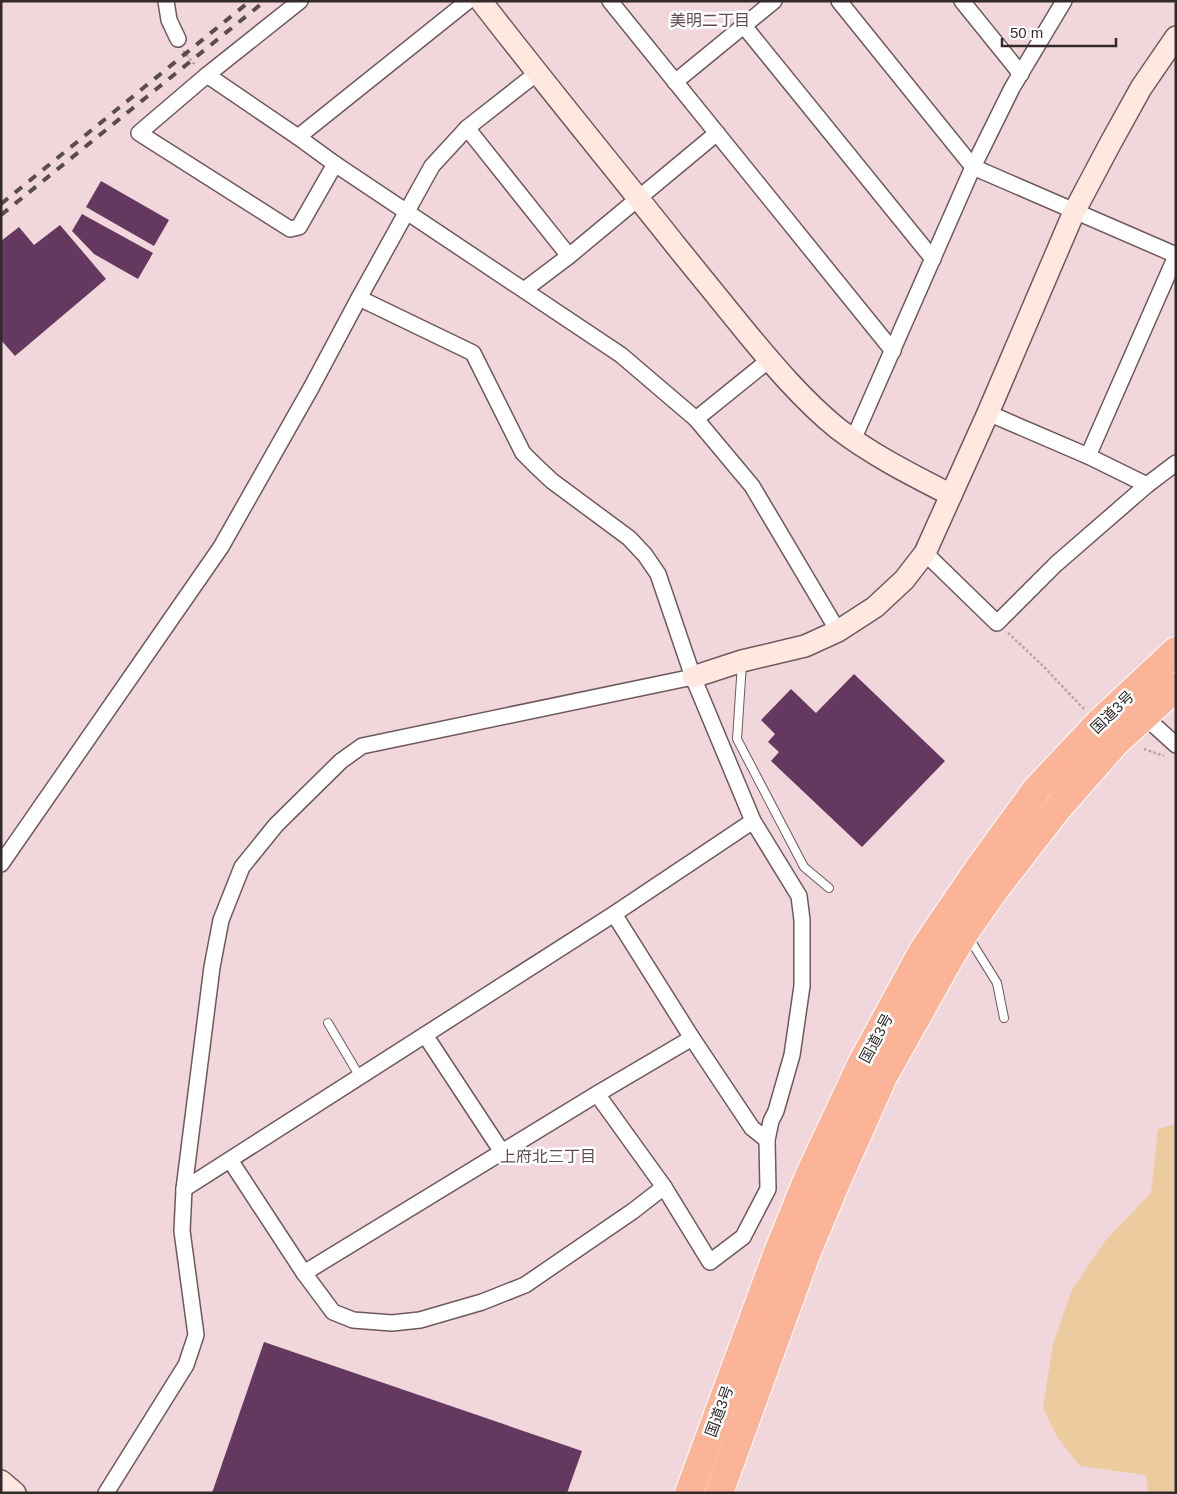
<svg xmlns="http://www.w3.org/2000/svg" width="1177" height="1494" font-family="Arial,'Noto Sans JP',sans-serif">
<rect width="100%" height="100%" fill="#f1d7db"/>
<path fill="#eccc9e" d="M1176,1124V1493H1148L1146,1475L1080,1466L1057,1437L1043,1408L1053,1344L1072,1290L1106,1240L1151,1193L1158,1129Z"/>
<g fill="#65385f">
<path d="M101,181L169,220L154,246L86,207Z"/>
<path d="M82,214L153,253L138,279L94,254L72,231Z"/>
<path d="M60,225L106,279L15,356L1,340V241L19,227L34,245Z"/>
<path d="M854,674L945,761L862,847L771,761L779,752L768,742L775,734L761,720L791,689L816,713Z"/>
<path d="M264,1342L582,1451L567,1493H212Z"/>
</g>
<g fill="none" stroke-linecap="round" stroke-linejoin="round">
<g stroke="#6f595d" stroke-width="10">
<g id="lane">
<path d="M742,663L737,739L804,867L829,888"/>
<path d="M969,938L997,983L1004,1018"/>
<path d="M328,1023L360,1077"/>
</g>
</g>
<g stroke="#6f595d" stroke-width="18">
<g id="street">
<path d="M166,1L169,20L178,39"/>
<path d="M300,1L207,75L139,133L290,229L299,227L335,164"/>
<path d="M610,1L893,351"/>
<path d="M839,1L973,167L1176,255"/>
<path d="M962,1L1021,74"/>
<path d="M744,26L933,259"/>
<path d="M207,75L298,137L335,164L621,355L696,419L752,486L838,631"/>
<path d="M675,82L774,1"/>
<path d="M467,128L569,256"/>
<path d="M298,137L468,1"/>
<path d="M524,290L569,256L717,133"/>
<path d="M359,298L473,353L523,453L536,466L552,481L629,538L645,555L658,574L693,677L753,821L799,896L802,920V986L792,1055L776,1111L771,1121L767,1140L752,1128L692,1038L614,914"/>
<path d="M988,413L1088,456L1147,485"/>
<path d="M696,419L769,360"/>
<path d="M853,440L973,167L1012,88L1064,1"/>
<path d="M1088,456L1176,256"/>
<path d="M925,553L997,623L1056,564L1147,485L1176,463"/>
<path d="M1144,716L1176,745"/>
<path d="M1,864L221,547L311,388L359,298L432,166L467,128L537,73"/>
<path d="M425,1035L502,1152"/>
<path d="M230,1160L304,1273L333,1312L353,1320L392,1323L420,1320L482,1302L525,1285L633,1211L664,1187L597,1094"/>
<path d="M664,1187L710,1262L743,1237L768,1189L767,1140"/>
<path d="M184,1189L614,914L753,821"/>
<path d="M304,1273L597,1094L692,1038"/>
<path d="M106,1493L186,1365L196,1335L182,1231L184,1189L212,967L221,920L242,867L276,825L341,761L362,746L693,677"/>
</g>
</g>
<g stroke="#6f595d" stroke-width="24">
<g id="secondary">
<path d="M481,1C545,84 612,165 677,247C700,275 723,304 746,332C774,366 803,400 837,428C872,455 912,475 951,495"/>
<path d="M693,677L742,661L805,646L838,631L875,607L904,580L925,553L988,413L1074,212L1110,144L1141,88L1176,37"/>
<path d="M1,1481L15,1493"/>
</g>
</g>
<g stroke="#fff" stroke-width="30">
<g id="highway">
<path d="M689,1493L778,1252L809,1176L862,1063L924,949L977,871L1036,790L1098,724L1176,651"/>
<path d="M719,1493L805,1257L834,1187L883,1077L944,968L965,932L993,892L1057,809L1116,742L1176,687"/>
</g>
</g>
<g stroke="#b4a0a3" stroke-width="2.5" stroke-dasharray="2.5 2.5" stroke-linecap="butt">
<path d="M183,51L196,66"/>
<path d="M1008,633L1042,665L1084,709"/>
<path d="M1144,749L1164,756"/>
</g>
<use href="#lane" stroke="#fff" stroke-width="8"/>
<use href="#street" stroke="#fff" stroke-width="15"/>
<use href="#secondary" stroke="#fee8e0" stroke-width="21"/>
<use href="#highway" stroke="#fcb498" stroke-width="28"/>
<g stroke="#584c4e" stroke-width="4" stroke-dasharray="9 9" stroke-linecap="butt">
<path d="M1,204L250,1"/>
<path d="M1,215L265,1"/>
</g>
</g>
<g text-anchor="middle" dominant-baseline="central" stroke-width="5" stroke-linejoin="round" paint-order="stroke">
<g font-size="15" fill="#332a2b" stroke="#fff">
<text transform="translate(1112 712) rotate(-44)">国道3号</text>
<text transform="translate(876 1038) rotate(-62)">国道3号</text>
<text transform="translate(719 1411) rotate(-70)">国道3号</text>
</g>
<g font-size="16" fill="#614d50" stroke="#fff">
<text x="710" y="20">美明二丁目</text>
<text x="548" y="1156">上府北三丁目</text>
</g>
</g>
<rect width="1177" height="1494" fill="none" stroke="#332a2b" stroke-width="5"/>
<path d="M1002 38v8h114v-8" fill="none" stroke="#332a2b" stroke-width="2.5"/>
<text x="1010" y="38" font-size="15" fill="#332a2b" stroke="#ffffff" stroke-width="4" paint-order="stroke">50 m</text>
</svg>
